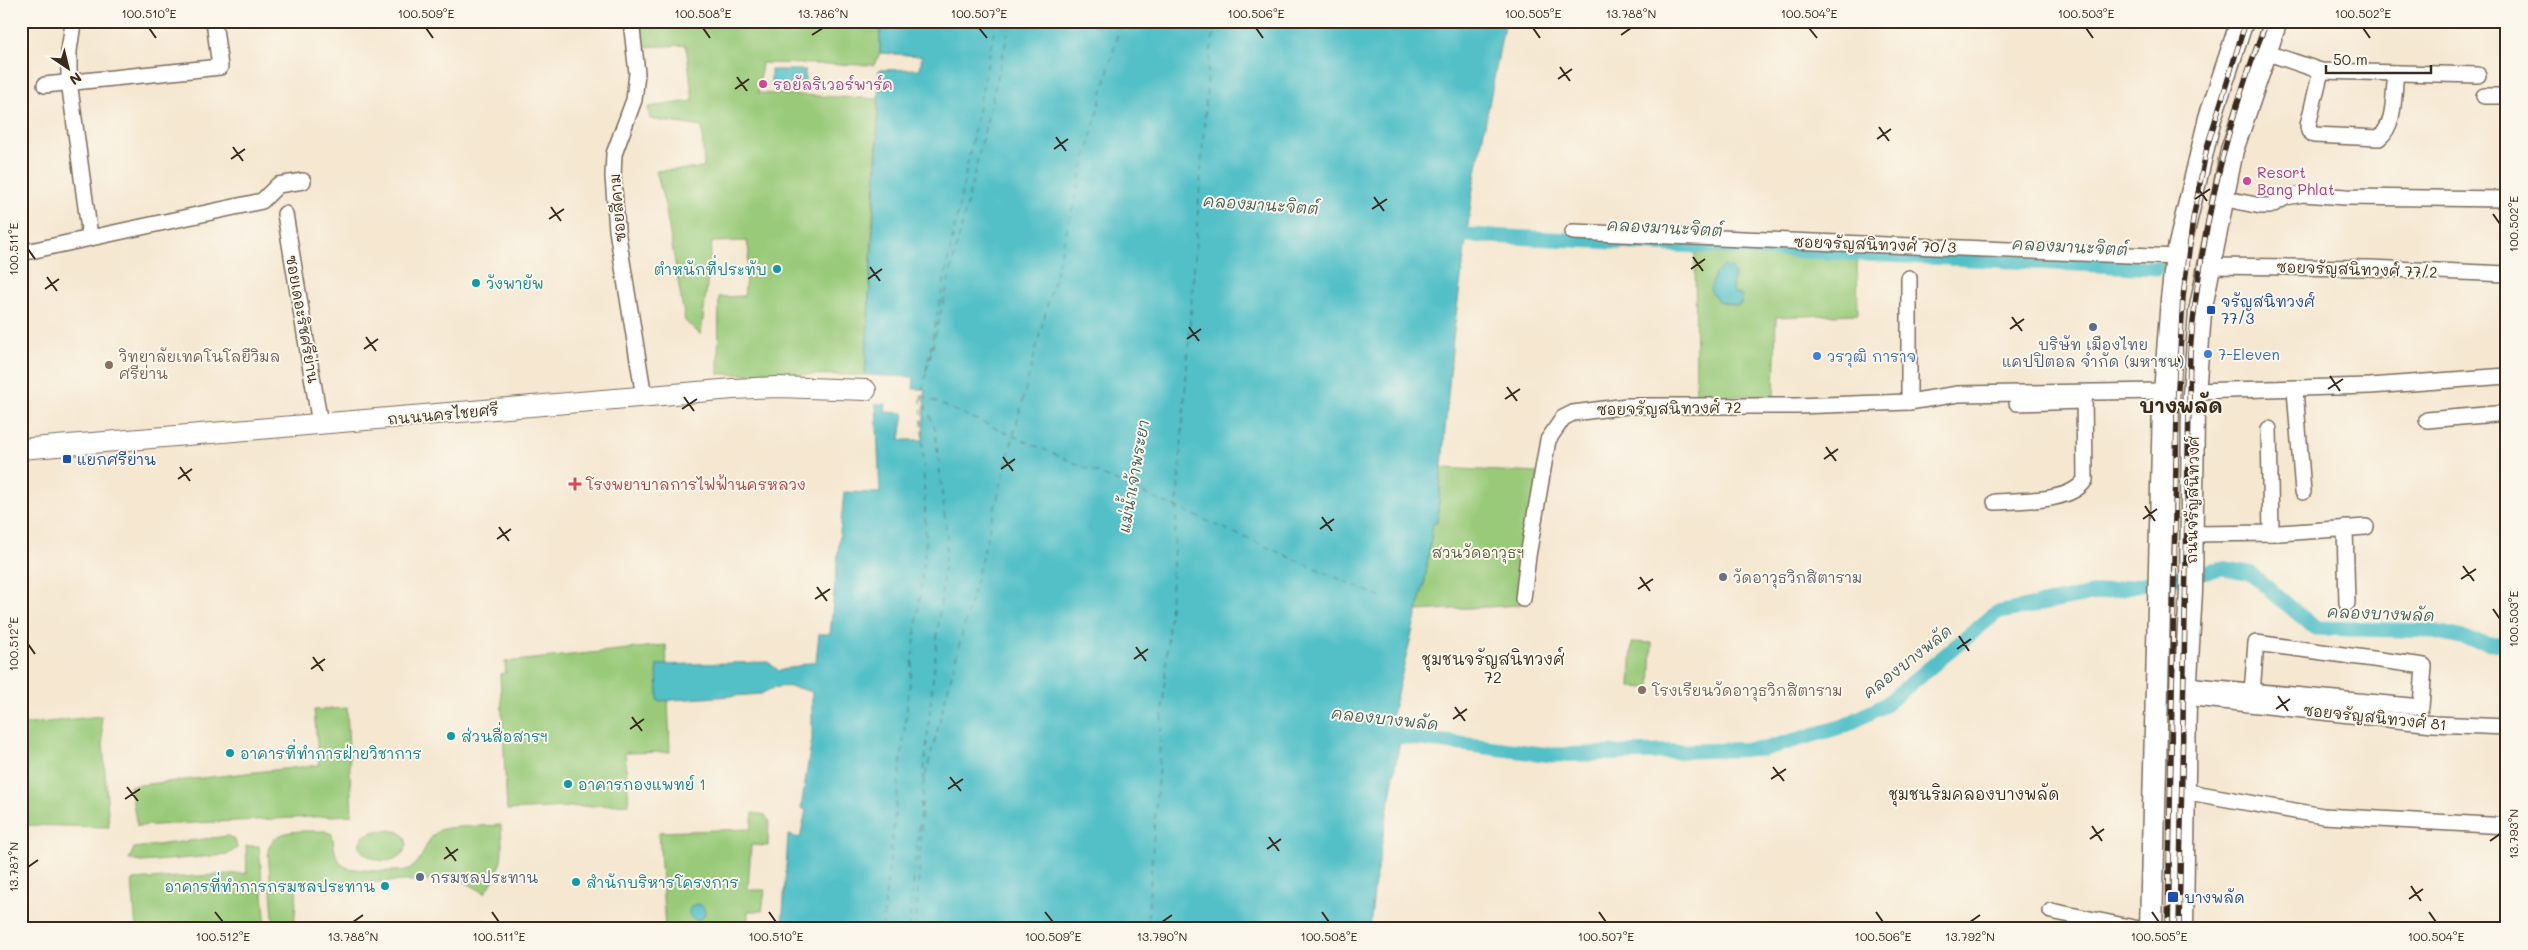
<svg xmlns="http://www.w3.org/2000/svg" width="2528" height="950" font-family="Mali,'Playpen Sans Thai',sans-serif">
<rect width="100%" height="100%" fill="#fbf7ec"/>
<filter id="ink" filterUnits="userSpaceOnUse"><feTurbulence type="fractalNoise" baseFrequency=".02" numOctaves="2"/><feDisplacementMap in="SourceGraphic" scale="10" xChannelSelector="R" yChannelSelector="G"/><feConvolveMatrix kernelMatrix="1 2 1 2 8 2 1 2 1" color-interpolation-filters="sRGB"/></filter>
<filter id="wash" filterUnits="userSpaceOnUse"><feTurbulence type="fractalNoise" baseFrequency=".0096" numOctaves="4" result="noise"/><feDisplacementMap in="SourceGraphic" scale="20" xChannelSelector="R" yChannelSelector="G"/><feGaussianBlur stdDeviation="1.12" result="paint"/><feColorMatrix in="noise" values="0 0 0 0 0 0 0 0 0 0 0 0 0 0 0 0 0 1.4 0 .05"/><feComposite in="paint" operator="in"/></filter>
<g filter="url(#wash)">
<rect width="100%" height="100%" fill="#f5e7d0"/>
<g fill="#99ca79" stroke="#6a7a4c">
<path d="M641,21H880V53L874,65L762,63L758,93L879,99L865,375L718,374L719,297L744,296L749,252L747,241L712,242L701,335L685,321L665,205L656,171L704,168L702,127L650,119L648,107L693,101L686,45L643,47Z"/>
<path d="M1695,249L1857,258L1858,314L1776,317L1774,396H1696Z"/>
<path d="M1442,468L1538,473L1520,605L1417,611L1425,580L1433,523H1437Z"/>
<path d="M1632,642L1652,643L1650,688L1630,687Z"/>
<path d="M666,645L670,752L625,753L629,804L507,810L500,674L506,673L505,662Z"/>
<path d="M347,708L352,815L137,826L130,786L319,765L314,710Z"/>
<path d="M101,716L109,827L21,825V725Z"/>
<path d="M753,813L765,815L769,821L768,846L751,845L748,890H765L762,911H748V929H665L659,832L751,829Z"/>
<path d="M501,825C503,855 504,867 485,893L459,879L297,885L294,929H274L268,851C273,826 305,832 325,831L332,834C334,845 334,859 344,866C351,871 401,873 409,869C425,862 424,838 440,830C448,826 489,826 501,825Z"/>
<path d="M388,830C400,831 405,833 407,845C399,867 372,864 359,848C360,832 375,831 388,830Z"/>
<path d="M228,836L235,840L237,848L227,855L142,862L129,860L134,848Z"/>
<path d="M246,846H259L266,929H136L132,880L247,873Z"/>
<path d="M487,920V929H320Z"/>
</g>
<g fill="#52c0c8" stroke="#467573">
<path d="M880,21H1505L1473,188L1453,338L1437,523H1433L1425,580L1390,722L1402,729L1375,881L1370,929H782L788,835L800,838L806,810L801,808L812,739V692C793,686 779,683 761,694L658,701L657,665L768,662L779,671L816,661L819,634H830L844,492L880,493L876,404H886L885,412L904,413L900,440H923L925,389H913L914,377L865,375L877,159L879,70L920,69L922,56L880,53Z"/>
<path d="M771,70H805V86L771,85Z"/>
<path d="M1724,266L1732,269L1735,276L1732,284L1734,293L1742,296V303L1737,306L1718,301L1710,290L1715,274Z"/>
<circle cx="697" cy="912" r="8"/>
</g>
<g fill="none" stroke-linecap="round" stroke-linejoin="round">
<g stroke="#52c0c8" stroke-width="15">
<path d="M1447,234L2157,268"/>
<path d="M1380,734L1551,755L1764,749L1844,726L1885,705L1996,613L2223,568L2250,573L2315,628L2433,631L2490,644L2507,643"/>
</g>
<g stroke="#435e5a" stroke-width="1" stroke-dasharray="6 5" stroke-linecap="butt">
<path d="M926,371L996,21"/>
<path d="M922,396L1383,598"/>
<path d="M923,781L947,538L935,428L921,395L1011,21"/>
<path d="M882,929L926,541L921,397"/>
<path d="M909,929L921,800"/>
<path d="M916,929L923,785L1121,21"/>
<path d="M1147,929L1208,71L1215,21"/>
</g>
</g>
</g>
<g filter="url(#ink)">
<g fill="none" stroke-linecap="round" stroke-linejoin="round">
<g stroke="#7c6c5c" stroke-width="18">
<g id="street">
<path d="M631,21L637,73L634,100L614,154L613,176L617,230L644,397"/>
<path d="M73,23L69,51V81L90,237"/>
<path d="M2265,52L2321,71L2478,75"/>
<path d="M2321,71L2308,125L2309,131L2314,135L2379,138C2396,125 2393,93 2396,73"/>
<path d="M45,85L220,67L214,21"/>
<path d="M2484,96H2507"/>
<path d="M2221,198L2261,206H2270L2286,197L2303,194L2346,197L2507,199"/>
<path d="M285,214L320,424"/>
<path d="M1573,232L2177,257"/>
<path d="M21,253L262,201L278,185L303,181"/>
<path d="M2208,266L2369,268L2507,274"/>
<path d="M1909,278V402"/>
<path d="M2295,390L2303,492"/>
<path d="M2194,391L2370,386L2507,376"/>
<path d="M2017,403L2084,401"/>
<path d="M2427,420L2507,413"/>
<path d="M2269,429L2271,533"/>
<path d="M1995,502C2021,500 2070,503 2085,480L2084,393"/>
<path d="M2345,528L2347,603"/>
<path d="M2192,534L2279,533L2366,527"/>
<path d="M1523,599L1528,556L1548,440L1563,418L1573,413L1627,406H1796L1909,402L1958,394L2165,391"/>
<path d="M2185,685L2421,707L2424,666L2256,643L2252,692"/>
<path d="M2185,697L2433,724L2507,727"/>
<path d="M2183,791L2323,816L2507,826"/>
<path d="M2051,911L2139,929"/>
</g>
</g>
<g stroke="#7c6c5c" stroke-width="22">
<path id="secondary" d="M21,449L733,389L777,387L866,390"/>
</g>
<g stroke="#7c6c5c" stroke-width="25">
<g id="primary">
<path d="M2151,929L2164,406L2172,299L2177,257L2210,118L2242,21"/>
<path d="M2182,929L2185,697L2191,591L2193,408L2200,312L2232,150L2276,21"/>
</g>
</g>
<use href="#street" stroke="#fff" stroke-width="15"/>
<use href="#secondary" stroke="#fff" stroke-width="20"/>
<use href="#primary" stroke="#fff" stroke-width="22"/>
<g stroke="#3b2a1e" stroke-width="5.5">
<g id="rail">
<path d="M2168,929L2177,407L2183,297L2193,219L2207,147L2246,21"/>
<path d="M2179,929L2190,352C2200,238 2224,127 2267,21"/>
</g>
</g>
<use href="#rail" stroke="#fbf7ec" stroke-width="4" stroke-dasharray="11" stroke-linecap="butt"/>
</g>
</g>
<path fill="none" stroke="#3b2a1e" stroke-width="2" d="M149,28L156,38M426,28L433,38M703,28L710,38M979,28L987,38M1256,28L1263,38M1533,28L1540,38M1809,28L1817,38M2086,28L2093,38M2363,28L2370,38M812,35L823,28M1621,35L1631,28M1560,67L1570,81M737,77L747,91M1558,79L1572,69M735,89L749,79M1879,127L1889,141M1056,137L1066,151M1877,139L1891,129M233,147L243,161M1054,149L1068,139M231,159L245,149M2197,187L2207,201M1374,197L1384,211M2195,199L2210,189M551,207L561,221M1372,209L1387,199M2493,214L2500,224M549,219L564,209M28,249L35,259M1693,257L1703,271M870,267L880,281M1691,269L1705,259M47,277L57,291M868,279L882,269M45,289L59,279M2012,317L2022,331M1189,327L1199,341M2010,329L2024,319M366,337L376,351M1187,339L1201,329M364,349L378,339M2330,376L2340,391M1507,387L1517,401M2328,389L2343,379M684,397L694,411M1505,399L1520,389M682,409L697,399M1826,447L1836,461M1003,457L1013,471M1824,459L1838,449M180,467L190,481M1001,469L1015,459M178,479L192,469M2145,506L2155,521M1322,517L1332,531M2143,519L2157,509M499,527L509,541M1320,529L1334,519M497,539L511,529M2463,566L2474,581M1640,577L1650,591M2461,579L2476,569M817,587L827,601M1638,589L1653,579M815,599L830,589M2493,609L2500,619M1959,636L1969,651M28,644L35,654M1136,647L1146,661M1957,649L1971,639M313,657L323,671M1134,659L1148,649M311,669L325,659M2278,696L2288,711M1455,707L1465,721M2276,709L2290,699M632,717L642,731M1453,719L1467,709M630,729L644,719M1773,767L1784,781M950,777L961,791M1771,779L1786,769M127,787L138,801M948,789L963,779M125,799L140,789M2092,826L2102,841M1269,837L1279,851M2090,839L2104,829M2490,841L2500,834M446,847L456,861M1267,849L1281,839M444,859L458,849M28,867L38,860M2411,886L2421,901M2409,899L2423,889M215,912L223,922M492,912L499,922M769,912L776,922M1045,912L1053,922M1322,912L1329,922M1599,912L1606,922M1876,912L1883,922M2152,912L2159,922M2429,912L2436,922M353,922L363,915M1162,922L1172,915M1970,922L1980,915"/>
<g fill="#d1479c" stroke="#fbf7ec" stroke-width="2">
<circle cx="763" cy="84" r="5"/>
<circle cx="2247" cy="181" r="5"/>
</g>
<g fill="#0f9aa8" stroke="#fbf7ec" stroke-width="2">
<circle cx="777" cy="269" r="5"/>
<circle cx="476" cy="283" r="5"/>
<circle cx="451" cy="736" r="5"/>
<circle cx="230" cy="753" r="5"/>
<circle cx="568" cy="784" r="5"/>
<circle cx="576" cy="882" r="5"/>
<circle cx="385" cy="886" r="5"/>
</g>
<g fill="#1a4fb4" stroke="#fbf7ec" stroke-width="2">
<rect x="2206" y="305" width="10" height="10" rx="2.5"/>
<rect x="62" y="454" width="10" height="10" rx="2.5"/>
<rect x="2167" y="891" width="12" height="12" rx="2.5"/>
</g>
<g fill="#5c6f8a" stroke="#fbf7ec" stroke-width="2">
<circle cx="2093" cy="327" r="5"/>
<circle cx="420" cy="877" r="5"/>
</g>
<g fill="#3f7fe0" stroke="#fbf7ec" stroke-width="2">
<circle cx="2208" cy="354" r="5"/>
<circle cx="1817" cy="356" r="5"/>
</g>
<g fill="#8d6e63" stroke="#fbf7ec" stroke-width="2">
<circle cx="109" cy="365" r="5"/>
<circle cx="1642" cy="690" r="5"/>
</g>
<path fill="#e0444e" stroke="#fbf7ec" stroke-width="2" d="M572.5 476.5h5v5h5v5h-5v5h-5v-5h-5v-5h5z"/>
<circle fill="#6b7280" stroke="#fbf7ec" stroke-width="2" cx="1723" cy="577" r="5"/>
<g text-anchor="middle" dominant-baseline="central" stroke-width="4" stroke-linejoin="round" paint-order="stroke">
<g font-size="15" fill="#b23c85" stroke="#fbf7ec" text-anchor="start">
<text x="773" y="84">รอยัลริเวอร์พาร์ค</text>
<text x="2257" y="172">Resort<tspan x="2257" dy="17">Bang Phlat</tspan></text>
</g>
<g font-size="15" fill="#3b2a1e" stroke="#fbf7ec">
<text transform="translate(617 208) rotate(-95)">ซอยสีคาม</text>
<text transform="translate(1875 244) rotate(2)">ซอยจรัญสนิทวงศ์ 70/3</text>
<text transform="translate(2357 269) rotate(2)">ซอยจรัญสนิทวงศ์ 77/2</text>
<text transform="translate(303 319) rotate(80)">ซอยเดอะริชศรีย่าน</text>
<text transform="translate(1669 408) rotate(-1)">ซอยจรัญสนิทวงศ์ 72</text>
<text transform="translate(443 414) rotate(-5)">ถนนนครไชยศรี</text>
<text transform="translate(2192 500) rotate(-89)">ถนนจรัญสนิทวงศ์</text>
<text transform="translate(2375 717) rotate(6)">ซอยจรัญสนิทวงศ์ 81</text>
</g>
<g font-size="15" fill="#0d838f" stroke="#fbf7ec" text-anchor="start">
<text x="767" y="269" text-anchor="end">ตำหนักที่ประทับ</text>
<text x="486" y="283">วังพายัพ</text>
<text x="461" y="736">ส่วนสื่อสารฯ</text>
<text x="240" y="753">อาคารที่ทำการฝ่ายวิชาการ</text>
<text x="578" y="784">อาคารกองแพทย์ 1</text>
<text x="586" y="882">สำนักบริหารโครงการ</text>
<text x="375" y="886" text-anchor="end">อาคารที่ทำการกรมชลประทาน</text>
</g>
<g font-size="15" fill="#164399" stroke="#fbf7ec" text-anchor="start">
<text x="2221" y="301">จรัญสนิทวงศ์<tspan x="2221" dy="17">77/3</tspan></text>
<text x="77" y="459">แยกศรีย่าน</text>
<text x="2184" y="897">บางพลัด</text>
</g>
<g font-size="15" fill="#4e5e75" stroke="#fbf7ec">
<text x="2093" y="344">บริษัท เมืองไทย<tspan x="2093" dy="17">แคปปิตอล จำกัด (มหาชน)</tspan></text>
<text x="430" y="877" text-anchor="start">กรมชลประทาน</text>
</g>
<g font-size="15" fill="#366cbe" stroke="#fbf7ec" text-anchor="start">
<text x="2218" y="354">7-Eleven</text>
<text x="1827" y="356">วรวุฒิ การาจ</text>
</g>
<g font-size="15" fill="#785e54" stroke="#fbf7ec" text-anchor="start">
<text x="119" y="356">วิทยาลัยเทคโนโลยีวิมล<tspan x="119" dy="17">ศรีย่าน</tspan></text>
<text x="1652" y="690">โรงเรียนวัดอาวุธวิกสิตาราม</text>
</g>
<g font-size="15" fill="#be3a42" stroke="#fbf7ec" text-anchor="start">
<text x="586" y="484">โรงพยาบาลการไฟฟ้านครหลวง</text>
</g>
<g font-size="15" fill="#575a39" stroke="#fbf7ec">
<text x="1478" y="552">สวนวัดอาวุธฯ</text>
</g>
<g font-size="15" fill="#5b616d" stroke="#fbf7ec" text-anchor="start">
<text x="1733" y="577">วัดอาวุธวิกสิตาราม</text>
</g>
<g font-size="16" font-style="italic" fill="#435e5a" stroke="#fbf7ec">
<text transform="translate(1261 204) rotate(4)">คลองมานะจิตต์</text>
<text transform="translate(1665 227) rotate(3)">คลองมานะจิตต์</text>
<text transform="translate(2070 246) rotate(3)">คลองมานะจิตต์</text>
<text transform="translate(1133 476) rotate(-80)">แม่น้ำเจ้าพระยา</text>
<text transform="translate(2381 613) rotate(2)">คลองบางพลัด</text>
<text transform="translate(1907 661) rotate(-38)">คลองบางพลัด</text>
<text transform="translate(1385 718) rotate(6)">คลองบางพลัด</text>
</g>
<g font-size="16" fill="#3b2a1e" stroke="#fbf7ec">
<text x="1493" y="658">ชุมชนจรัญสนิทวงศ์<tspan x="1493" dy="18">72</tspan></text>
<text x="1974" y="793">ชุมชนริมคลองบางพลัด</text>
</g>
<g font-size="20" font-weight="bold" fill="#3b2a1e" stroke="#fbf7ec">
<text x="2181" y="405">บางพลัด</text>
</g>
</g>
<rect width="2528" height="950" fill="none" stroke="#fbf7ec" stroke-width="55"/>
<g transform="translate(68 68) rotate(145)" stroke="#fbf7ec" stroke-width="4" paint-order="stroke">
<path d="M0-4L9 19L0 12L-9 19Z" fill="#3b2a1e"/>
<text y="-8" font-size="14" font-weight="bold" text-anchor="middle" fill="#3b2a1e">N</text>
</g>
<path d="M2326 65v8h105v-8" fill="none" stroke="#3b2a1e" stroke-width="2.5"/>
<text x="2333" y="65" font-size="15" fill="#3b2a1e" stroke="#fbf7ec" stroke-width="4" paint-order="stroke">50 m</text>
<rect x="28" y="28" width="2472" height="894" fill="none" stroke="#3b2a1e" stroke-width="2"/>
<g font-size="12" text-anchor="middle" fill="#3b2a1e">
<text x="149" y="18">100.510°E</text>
<text x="426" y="18">100.509°E</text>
<text x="703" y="18">100.508°E</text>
<text x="823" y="18">13.786°N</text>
<text x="979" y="18">100.507°E</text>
<text x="1256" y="18">100.506°E</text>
<text x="1533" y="18">100.505°E</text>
<text x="1631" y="18">13.788°N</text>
<text x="1809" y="18">100.504°E</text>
<text x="2086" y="18">100.503°E</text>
<text x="2363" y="18">100.502°E</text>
<text transform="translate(2514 224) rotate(-90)" y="4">100.502°E</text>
<text transform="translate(14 249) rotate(-90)" y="4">100.511°E</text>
<text transform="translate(2514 619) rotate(-90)" y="4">100.503°E</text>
<text transform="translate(14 644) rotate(-90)" y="4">100.512°E</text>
<text transform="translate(2514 834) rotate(-90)" y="4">13.793°N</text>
<text transform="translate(14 867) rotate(-90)" y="4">13.787°N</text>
<text x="223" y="941">100.512°E</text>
<text x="353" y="941">13.788°N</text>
<text x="499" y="941">100.511°E</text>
<text x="776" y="941">100.510°E</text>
<text x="1053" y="941">100.509°E</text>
<text x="1162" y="941">13.790°N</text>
<text x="1329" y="941">100.508°E</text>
<text x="1606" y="941">100.507°E</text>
<text x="1883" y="941">100.506°E</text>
<text x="1970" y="941">13.792°N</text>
<text x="2159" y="941">100.505°E</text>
<text x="2436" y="941">100.504°E</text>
</g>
</svg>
